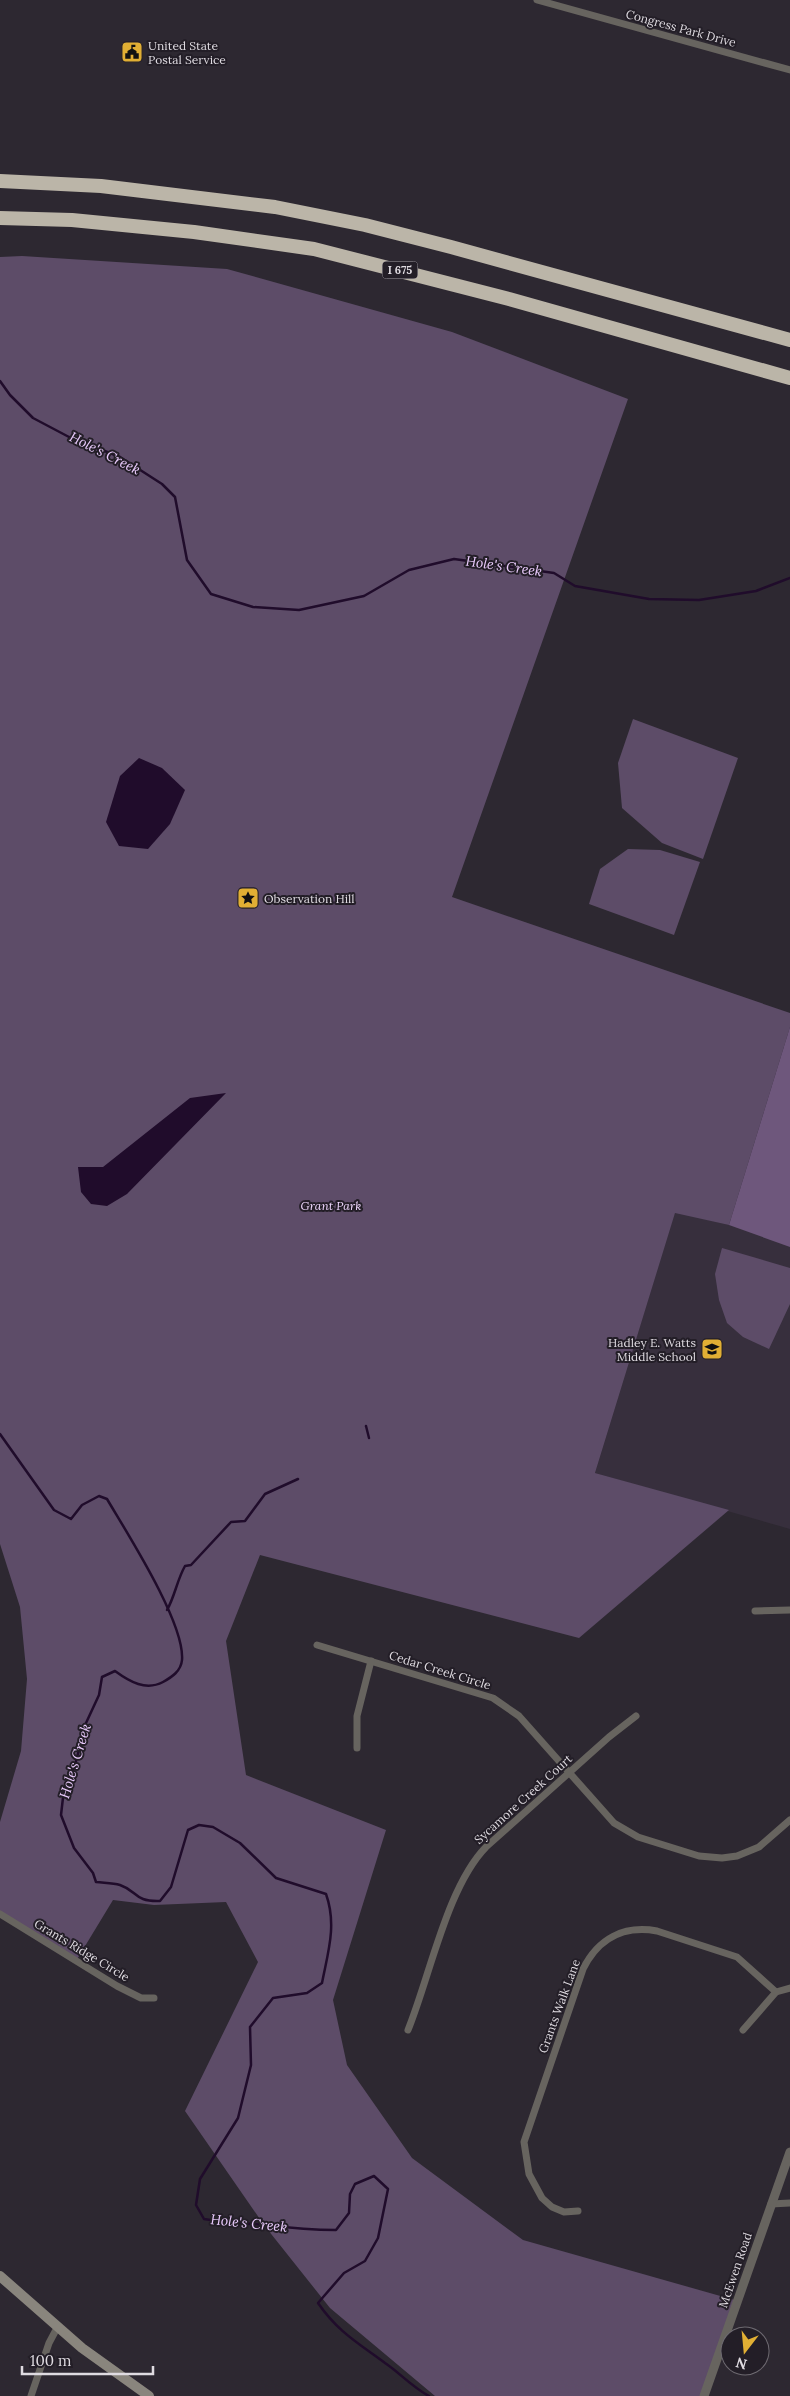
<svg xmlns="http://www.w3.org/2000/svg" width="790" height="2396" font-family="Lora,serif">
<rect width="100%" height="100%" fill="#2d2831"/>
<path fill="#372f3d" d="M790,1027V1529L595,1473L675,1212L729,1225Z"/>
<g fill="#5d4c68">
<path d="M22,256L227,269L452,332L628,399L452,897L790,1013V1027L729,1225L675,1213L595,1473L729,1510L579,1638L260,1555L226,1641L246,1775L386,1830L333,2000L347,2065L412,2158L523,2240L738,2301L704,2396H435L330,2308L264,2225L185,2111L258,1962L226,1902L154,1905L113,1900L76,1961L0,1914V1822L21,1751L27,1679L20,1607L0,1544V257Z"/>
<path d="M633,719L738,758L703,859L662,843L622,808L618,763Z"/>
<path d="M628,849L660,850L700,862L674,935L589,904L600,869Z"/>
<path d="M722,1248L790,1268V1304L769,1349L743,1337L727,1323L719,1300L715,1274Z"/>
</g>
<path fill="#6e577c" d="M790,1027V1247L729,1225Z"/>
<g fill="#200c2b">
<path d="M139,758L162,768L185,790L170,824L148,849L119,846L106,822L120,776Z"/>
<path d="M226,1093L127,1194L107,1206L91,1204L81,1192L78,1167H103L190,1098Z"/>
</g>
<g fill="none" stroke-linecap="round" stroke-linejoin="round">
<g stroke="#200c2b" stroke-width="2.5">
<path d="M0,381L10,395L33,418L69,437L120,457L162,484L175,497L187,560L211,594L253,607L299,610L364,596L409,570L454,559L554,573L575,586L649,599L699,600L756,591L790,578"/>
<path d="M366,1426L369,1438"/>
<path d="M0,1434L54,1510L71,1519L82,1505L99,1496L107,1499C127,1533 185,1623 182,1660C181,1671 172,1677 163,1682C146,1691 130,1682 115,1671L102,1677L99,1695L86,1723L75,1765L64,1789L61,1815L74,1848L93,1873L96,1882C104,1883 113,1883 120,1885C138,1891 134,1902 160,1901L171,1887L188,1830L199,1825L213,1827L240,1843L276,1878L326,1894C337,1925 328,1952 322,1983L307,1993L273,1998L250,2027L251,2065L238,2118L200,2179L196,2205L204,2219C225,2223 245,2223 266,2225C290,2228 312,2230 336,2230L349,2213L350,2194L355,2184L374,2176L388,2189L378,2238L365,2261L344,2273L318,2303C338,2332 358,2343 385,2363C400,2373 412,2387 429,2396"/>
<path d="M167,1610C175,1596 177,1580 185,1566L191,1565L231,1522L245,1521L265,1494L298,1479"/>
</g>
<g stroke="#67645f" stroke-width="7">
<path d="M537,0L790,70"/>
<path d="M755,1611L790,1610"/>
<path d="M317,1645L493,1698L519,1716L614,1823L638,1837L699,1856L722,1858L737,1856L759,1847L790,1820"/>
<path d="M357,1748V1716L371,1661"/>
<path d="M0,1914L117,1986L141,1998H154"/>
<path d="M408,2030C430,1976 447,1887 486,1847L609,1737L636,1716"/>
<path d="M743,2030L776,1992L790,1988"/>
<path d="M771,2204L790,2203"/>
<path d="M578,2211L564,2212L552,2207L542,2198L529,2174L524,2142L583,1969C598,1939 623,1925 657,1931L737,1957L776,1992"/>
<path d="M31,2396L49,2343L57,2328"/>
</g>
<path stroke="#67645f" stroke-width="9" d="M704,2396L790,2152"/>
<path stroke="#89857d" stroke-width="10" d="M0,2276L82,2348L149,2396"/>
<g stroke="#bbb5a8" stroke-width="14">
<path d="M0,181L101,186L275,207L365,225L451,247L790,340"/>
<path d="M0,218L72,220L194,232L314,249L509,299L790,378"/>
</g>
</g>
<defs>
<g id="civic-square" transform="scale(1.125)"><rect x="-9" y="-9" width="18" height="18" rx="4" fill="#e1af34" stroke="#231e27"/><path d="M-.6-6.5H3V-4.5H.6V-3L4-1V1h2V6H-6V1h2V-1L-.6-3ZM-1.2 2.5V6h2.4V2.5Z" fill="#111"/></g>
<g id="sight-square" transform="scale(1.125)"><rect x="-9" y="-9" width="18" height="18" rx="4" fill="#e1af34" stroke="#231e27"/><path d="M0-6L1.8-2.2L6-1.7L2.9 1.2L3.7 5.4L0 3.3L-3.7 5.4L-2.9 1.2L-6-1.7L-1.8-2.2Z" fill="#111"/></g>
<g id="school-square" transform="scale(1.125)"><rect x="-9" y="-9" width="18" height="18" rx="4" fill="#e1af34" stroke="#231e27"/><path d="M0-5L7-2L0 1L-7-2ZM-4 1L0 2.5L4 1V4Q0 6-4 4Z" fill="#111"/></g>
</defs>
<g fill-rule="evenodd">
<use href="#civic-square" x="132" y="52"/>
<use href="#sight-square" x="248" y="898"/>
<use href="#school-square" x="712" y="1349"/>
</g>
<g text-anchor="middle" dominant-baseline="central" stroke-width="4" stroke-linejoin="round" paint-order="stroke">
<rect fill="#231e27" stroke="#a7a2a9" stroke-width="1" x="382.5" y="261.5" width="35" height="17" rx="4"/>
<g font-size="11" font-weight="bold" fill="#dfdbe1">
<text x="400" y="270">I 675</text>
</g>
<g font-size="12" fill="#dfdbe1" stroke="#231e27">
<text transform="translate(681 28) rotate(15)">Congress Park Drive</text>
<text transform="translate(440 1670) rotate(17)">Cedar Creek Circle</text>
<text transform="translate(523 1799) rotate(-42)">Sycamore Creek Court</text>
<text transform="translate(82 1950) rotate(31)">Grants Ridge Circle</text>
<text transform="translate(559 2006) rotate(-70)">Grants Walk Lane</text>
<text transform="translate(735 2270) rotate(-71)">McEwen Road</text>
</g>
<g font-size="12" fill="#dfdbe1" stroke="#231e27" text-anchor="start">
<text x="148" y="45">United State<tspan x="148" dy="14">Postal Service</tspan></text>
<text x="264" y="898">Observation Hill</text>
<text x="696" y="1342" text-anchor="end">Hadley E. Watts<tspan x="696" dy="14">Middle School</tspan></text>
</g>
<g font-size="12" font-style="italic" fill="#edd6fc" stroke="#231e27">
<text x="331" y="1205">Grant Park</text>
</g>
<g font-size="14" font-style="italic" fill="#eacbfd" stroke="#231e27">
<text transform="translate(105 453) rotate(27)">Hole's Creek</text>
<text transform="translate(504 566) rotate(8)">Hole's Creek</text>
<text transform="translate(75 1761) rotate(-73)">Hole's Creek</text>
<text transform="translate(249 2223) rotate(6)">Hole's Creek</text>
</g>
</g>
<g transform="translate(745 2351) rotate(196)"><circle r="24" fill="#231e27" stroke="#6e6a71"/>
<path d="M0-4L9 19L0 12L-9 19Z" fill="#e1af34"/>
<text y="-8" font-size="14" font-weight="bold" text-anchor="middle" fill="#dfdbe1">N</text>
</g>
<path d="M22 2366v8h131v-8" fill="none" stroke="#dfdbe1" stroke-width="2.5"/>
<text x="30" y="2366" font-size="15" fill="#dfdbe1" stroke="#231e27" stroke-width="4" paint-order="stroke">100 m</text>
</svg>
